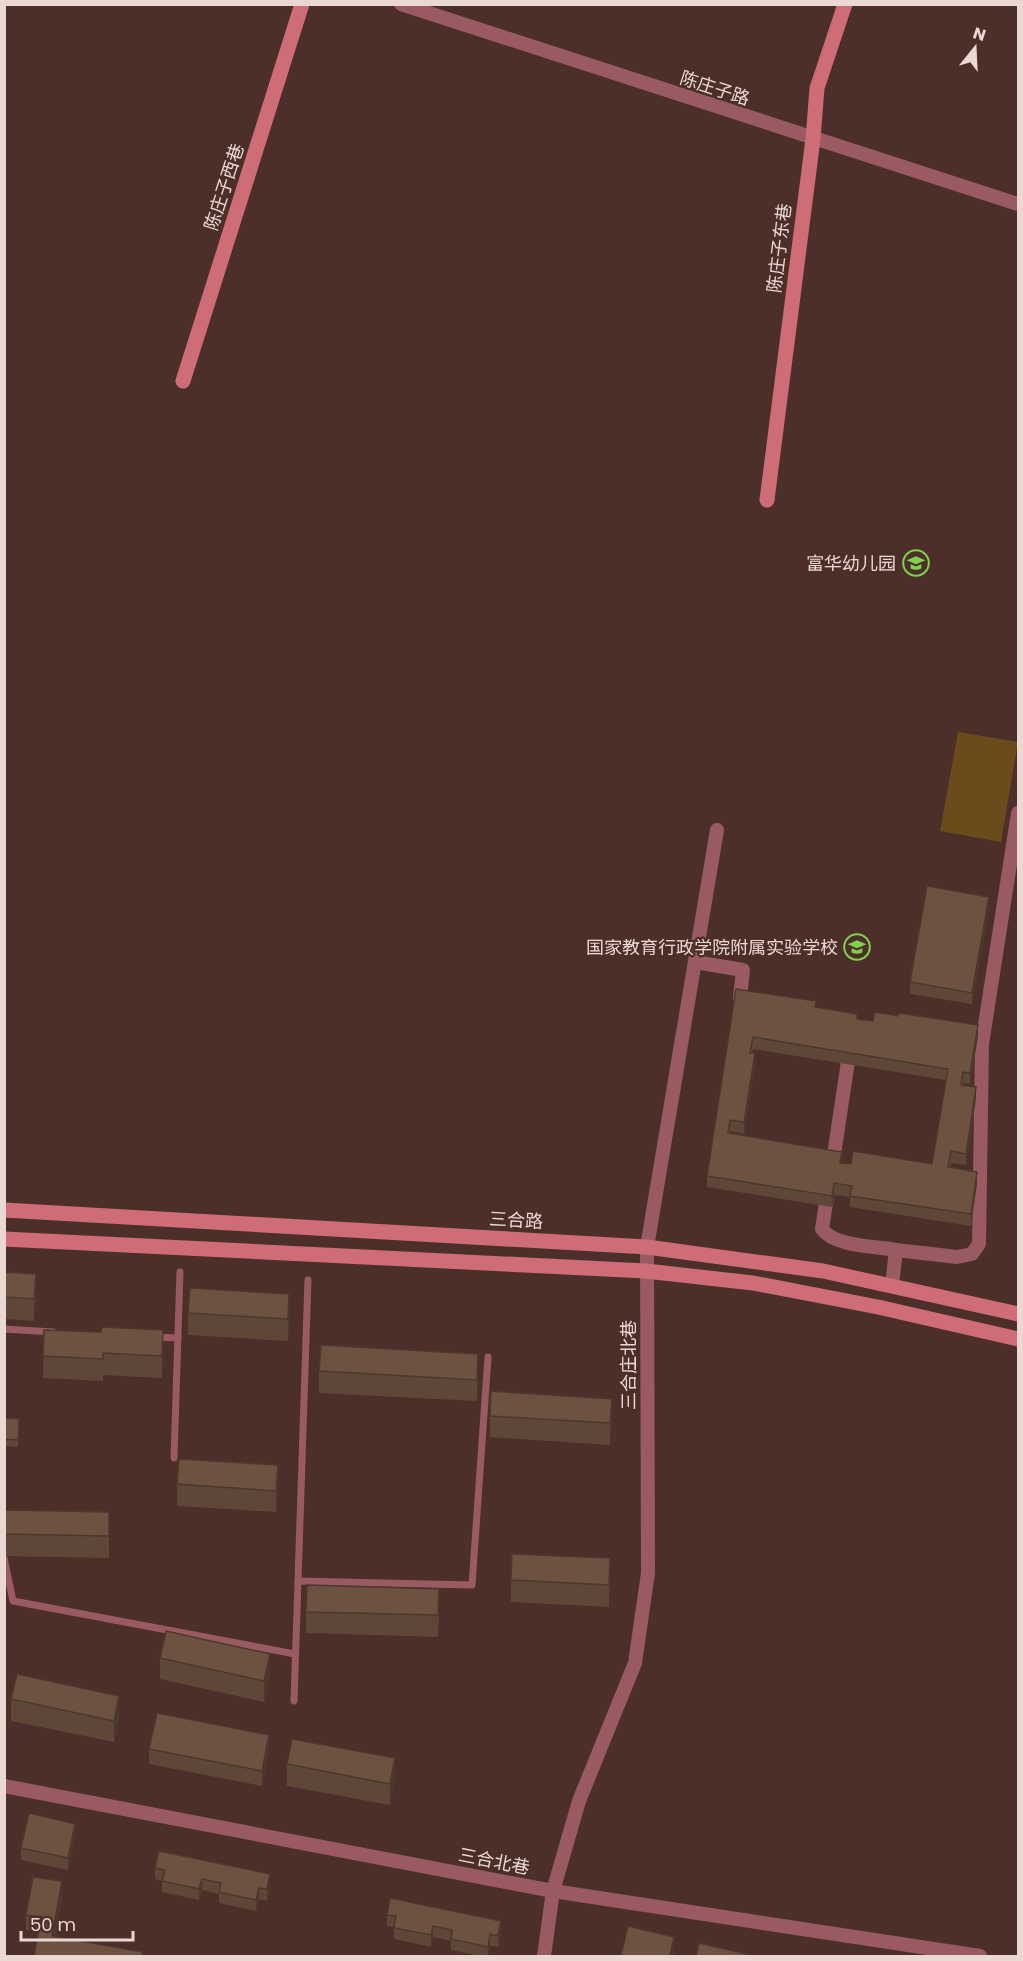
<svg xmlns="http://www.w3.org/2000/svg" width="1023" height="1961" font-family="Poppins,'Noto Sans SC',sans-serif">
<rect width="100%" height="100%" fill="#4c2f28"/>
<path fill="#6a4b1b" d="M958,732L1018,742L1001,842L940,831Z"/>
<g fill="none" stroke-linecap="round" stroke-linejoin="round">
<g stroke="#995b61" stroke-width="7">
<path d="M4,1329L53,1332"/>
<path d="M154,1337L178,1338"/>
<path d="M174,1458L180,1272"/>
<path d="M4,1558L13,1601L295,1654"/>
<path d="M298,1581L472,1585L488,1357"/>
<path d="M294,1701L308,1280"/>
</g>
<g stroke="#995b61" stroke-width="14">
<path d="M401,4L1018,204"/>
<path d="M695,962L743,970L740,998L749,999"/>
<path d="M832,1168L850,1048"/>
<path d="M828,1190L822,1229C835,1247 876,1246 896,1250"/>
<path d="M892,1285L896,1250L957,1257L972,1254L979,1244L982,1044L1018,813"/>
<path d="M4,1786L553,1891L980,1956"/>
<path d="M544,1956L553,1891L579,1801L635,1663L648,1573L647,1247L717,830"/>
</g>
<g stroke="#ce6c78" stroke-width="15">
<path d="M183,381L302,4"/>
<path d="M767,500L813,139L817,88L845,4"/>
<path d="M4,1210L647,1247L823,1271L1018,1314"/>
<path d="M4,1239L646,1271L753,1283L878,1307L1018,1339"/>
</g>
</g>
<g fill="#5e4738" fill-rule="evenodd">
<path d="M989,908L972,1004L910,994V982Z"/>
<path d="M736,989L816,1007L857,1019L978,1036L970,1084L963,1083V1085L976,1098L966,1165L951,1163L950,1167L977,1183L971,1226L850,1207V1197L834,1195L832,1207L707,1187V1176ZM753,1049L946,1080L932,1164H851L842,1163L730,1134V1131L744,1134L755,1065L752,1053Z"/>
<path d="M4,1272L36,1296L34,1321L4,1319Z"/>
<path d="M188,1313L289,1316L288,1341L188,1335Z"/>
<path d="M44,1330L163,1352L162,1378L103,1375V1381L43,1378Z"/>
<path d="M319,1371L478,1375L477,1401L319,1393Z"/>
<path d="M490,1416L612,1421L610,1445L490,1437Z"/>
<path d="M4,1418L19,1419L18,1447L4,1446Z"/>
<path d="M177,1484L278,1487L276,1512L177,1506Z"/>
<path d="M4,1510L109,1512V1558L4,1556Z"/>
<path d="M511,1580H610L609,1607L511,1602Z"/>
<path d="M439,1611L438,1637L306,1633V1612Z"/>
<path d="M160,1658L270,1676L264,1702L160,1679Z"/>
<path d="M11,1699L119,1718L114,1742L11,1721Z"/>
<path d="M149,1749L269,1750L262,1786L149,1764Z"/>
<path d="M287,1764L395,1780L390,1805L287,1786Z"/>
<path d="M75,1835L68,1870L21,1860V1848Z"/>
<path d="M155,1868L270,1886L267,1901L259,1899L256,1911L219,1903V1894L202,1890L199,1900L162,1892V1881L155,1879Z"/>
<path d="M62,1896L55,1937L143,1956H34L39,1932L26,1930V1915Z"/>
<path d="M387,1915L501,1932L498,1947L490,1946L488,1956H481L451,1950V1941L433,1937L431,1947L394,1939V1927L387,1926Z"/>
</g>
<g fill="#4c392e">
<path d="M989,897V908L972,1004V993Z"/>
<path d="M978,1025V1036L970,1084V1073Z"/>
<path d="M755,1053V1065L744,1134V1122Z"/>
<path d="M976,1087V1098L966,1165V1154Z"/>
<path d="M977,1172V1183L971,1226V1214Z"/>
<path d="M834,1183V1195L832,1207V1196Z"/>
<path d="M36,1274V1296L34,1321V1299Z"/>
<path d="M289,1294V1316L288,1341V1319Z"/>
<path d="M163,1330V1352L162,1378V1356Z"/>
<path d="M478,1354V1375L477,1401V1380Z"/>
<path d="M612,1399V1421L610,1445V1423Z"/>
<path d="M278,1465V1487L276,1512V1491Z"/>
<path d="M610,1558V1580L609,1607V1585Z"/>
<path d="M270,1654V1676L264,1702V1681Z"/>
<path d="M119,1696V1718L114,1742V1721Z"/>
<path d="M269,1735V1750L262,1786V1771Z"/>
<path d="M395,1758V1780L390,1805V1784Z"/>
<path d="M75,1824V1835L68,1870V1858Z"/>
<path d="M270,1874V1886L267,1901V1889Z"/>
<path d="M202,1879V1890L199,1900V1889Z"/>
<path d="M62,1881V1896L52,1951V1936Z"/>
<path d="M259,1888V1899L256,1911V1900Z"/>
<path d="M501,1921V1932L498,1947V1936Z"/>
<path d="M433,1926V1937L431,1947V1935Z"/>
<path d="M490,1934V1946L488,1956V1947Z"/>
<path d="M674,1937V1956H670Z"/>
</g>
<g fill="#6d5241" stroke="#4c392e" stroke-width="1.5" fill-rule="evenodd">
<path d="M927,886L989,897L972,993L910,982Z"/>
<path d="M736,989L816,1001L815,1007L857,1014V1019L873,1021L875,1012L898,1016L899,1013L978,1025L970,1073L963,1072L961,1085L976,1087L966,1154L951,1151L948,1167L977,1172L971,1214L850,1196L852,1186L834,1183L832,1196L707,1176ZM753,1037L948,1069L932,1164L853,1151L851,1164L840,1163L842,1152L728,1133L730,1120L744,1122L755,1053H750Z"/>
<path d="M4,1272L36,1274L34,1299L4,1297Z"/>
<path d="M190,1288L289,1294L288,1319L188,1313Z"/>
<path d="M102,1327L163,1330L162,1356L103,1353V1359L43,1356L44,1330L101,1332Z"/>
<path d="M321,1345L478,1354L477,1380L319,1371Z"/>
<path d="M491,1391L612,1399L610,1423L490,1416Z"/>
<path d="M4,1418L19,1419L18,1440L4,1439Z"/>
<path d="M179,1459L278,1465L276,1491L177,1484Z"/>
<path d="M4,1510L109,1512V1536L4,1534Z"/>
<path d="M512,1554L610,1558L609,1585L511,1580Z"/>
<path d="M307,1585L439,1589L438,1615L306,1612Z"/>
<path d="M166,1631L270,1654L264,1681L160,1658Z"/>
<path d="M17,1674L119,1696L114,1721L11,1699Z"/>
<path d="M157,1713L269,1735L262,1771L149,1749Z"/>
<path d="M292,1739L395,1758L390,1784L287,1764Z"/>
<path d="M29,1813L75,1824L68,1858L21,1848Z"/>
<path d="M159,1851L270,1874L267,1889L259,1888L256,1900L219,1892L221,1883L202,1879L199,1889L162,1881L165,1870L155,1868Z"/>
<path d="M33,1877L62,1881L52,1936L143,1952L142,1956H34L41,1917L26,1915Z"/>
<path d="M390,1898L501,1921L498,1936L490,1934L488,1947L451,1939L452,1930L433,1926L431,1935L394,1928L396,1916L387,1915Z"/>
<path d="M628,1926L674,1937L670,1956H626L621,1955Z"/>
<path d="M699,1943L746,1954L745,1956H696Z"/>
</g>
<defs>
<g id="school-ring" transform="scale(1.35)"><circle r="9.5" fill="#4c2f28" stroke="#82d04f" stroke-width="1.5"/><path d="M0-5L7-2L0 1L-7-2ZM-4 1L0 2.5L4 1V4Q0 6-4 4Z" fill="#82d04f"/></g>
</defs>
<g fill-rule="evenodd">
<use href="#school-ring" x="916" y="563"/>
<use href="#school-ring" x="857" y="947"/>
</g>
<g text-anchor="middle" dominant-baseline="central" stroke-width="4.5" stroke-linejoin="round" paint-order="stroke">
<g font-size="18" fill="#ebd8d3" stroke="#4c2f28">
<text transform="translate(715 88) rotate(18)">陈庄子路</text>
<text transform="translate(224 187) rotate(-72)">陈庄子西巷</text>
<text transform="translate(779 248) rotate(-83)">陈庄子东巷</text>
<text transform="translate(516 1220) rotate(3)">三合路</text>
<text transform="translate(628 1365) rotate(-90)">三合庄北巷</text>
<text transform="translate(494 1861) rotate(11)">三合北巷</text>
</g>
<g font-size="18" fill="#ebd8d3" stroke="#4c2f28" text-anchor="end">
<text x="896" y="563">富华幼儿园</text>
<text x="838" y="947">国家教育行政学院附属实验学校</text>
</g>
</g>
<rect width="1023" height="1961" fill="none" stroke="#ebd8d3" stroke-width="12"/>
<g transform="translate(975 48) rotate(18)" stroke="#4c2f28" stroke-width="4.5" paint-order="stroke">
<path d="M0-4.5L10 22L0 15L-10 22Z" fill="#ebd8d3"/>
<text y="-9" font-size="16" font-weight="bold" text-anchor="middle" fill="#ebd8d3">N</text>
</g>
<path d="M21 1931v9h112v-9" fill="none" stroke="#ebd8d3" stroke-width="3"/>
<text x="30" y="1931" font-size="18" fill="#ebd8d3" stroke="#4c2f28" stroke-width="4.5" paint-order="stroke">50 m</text>
</svg>
